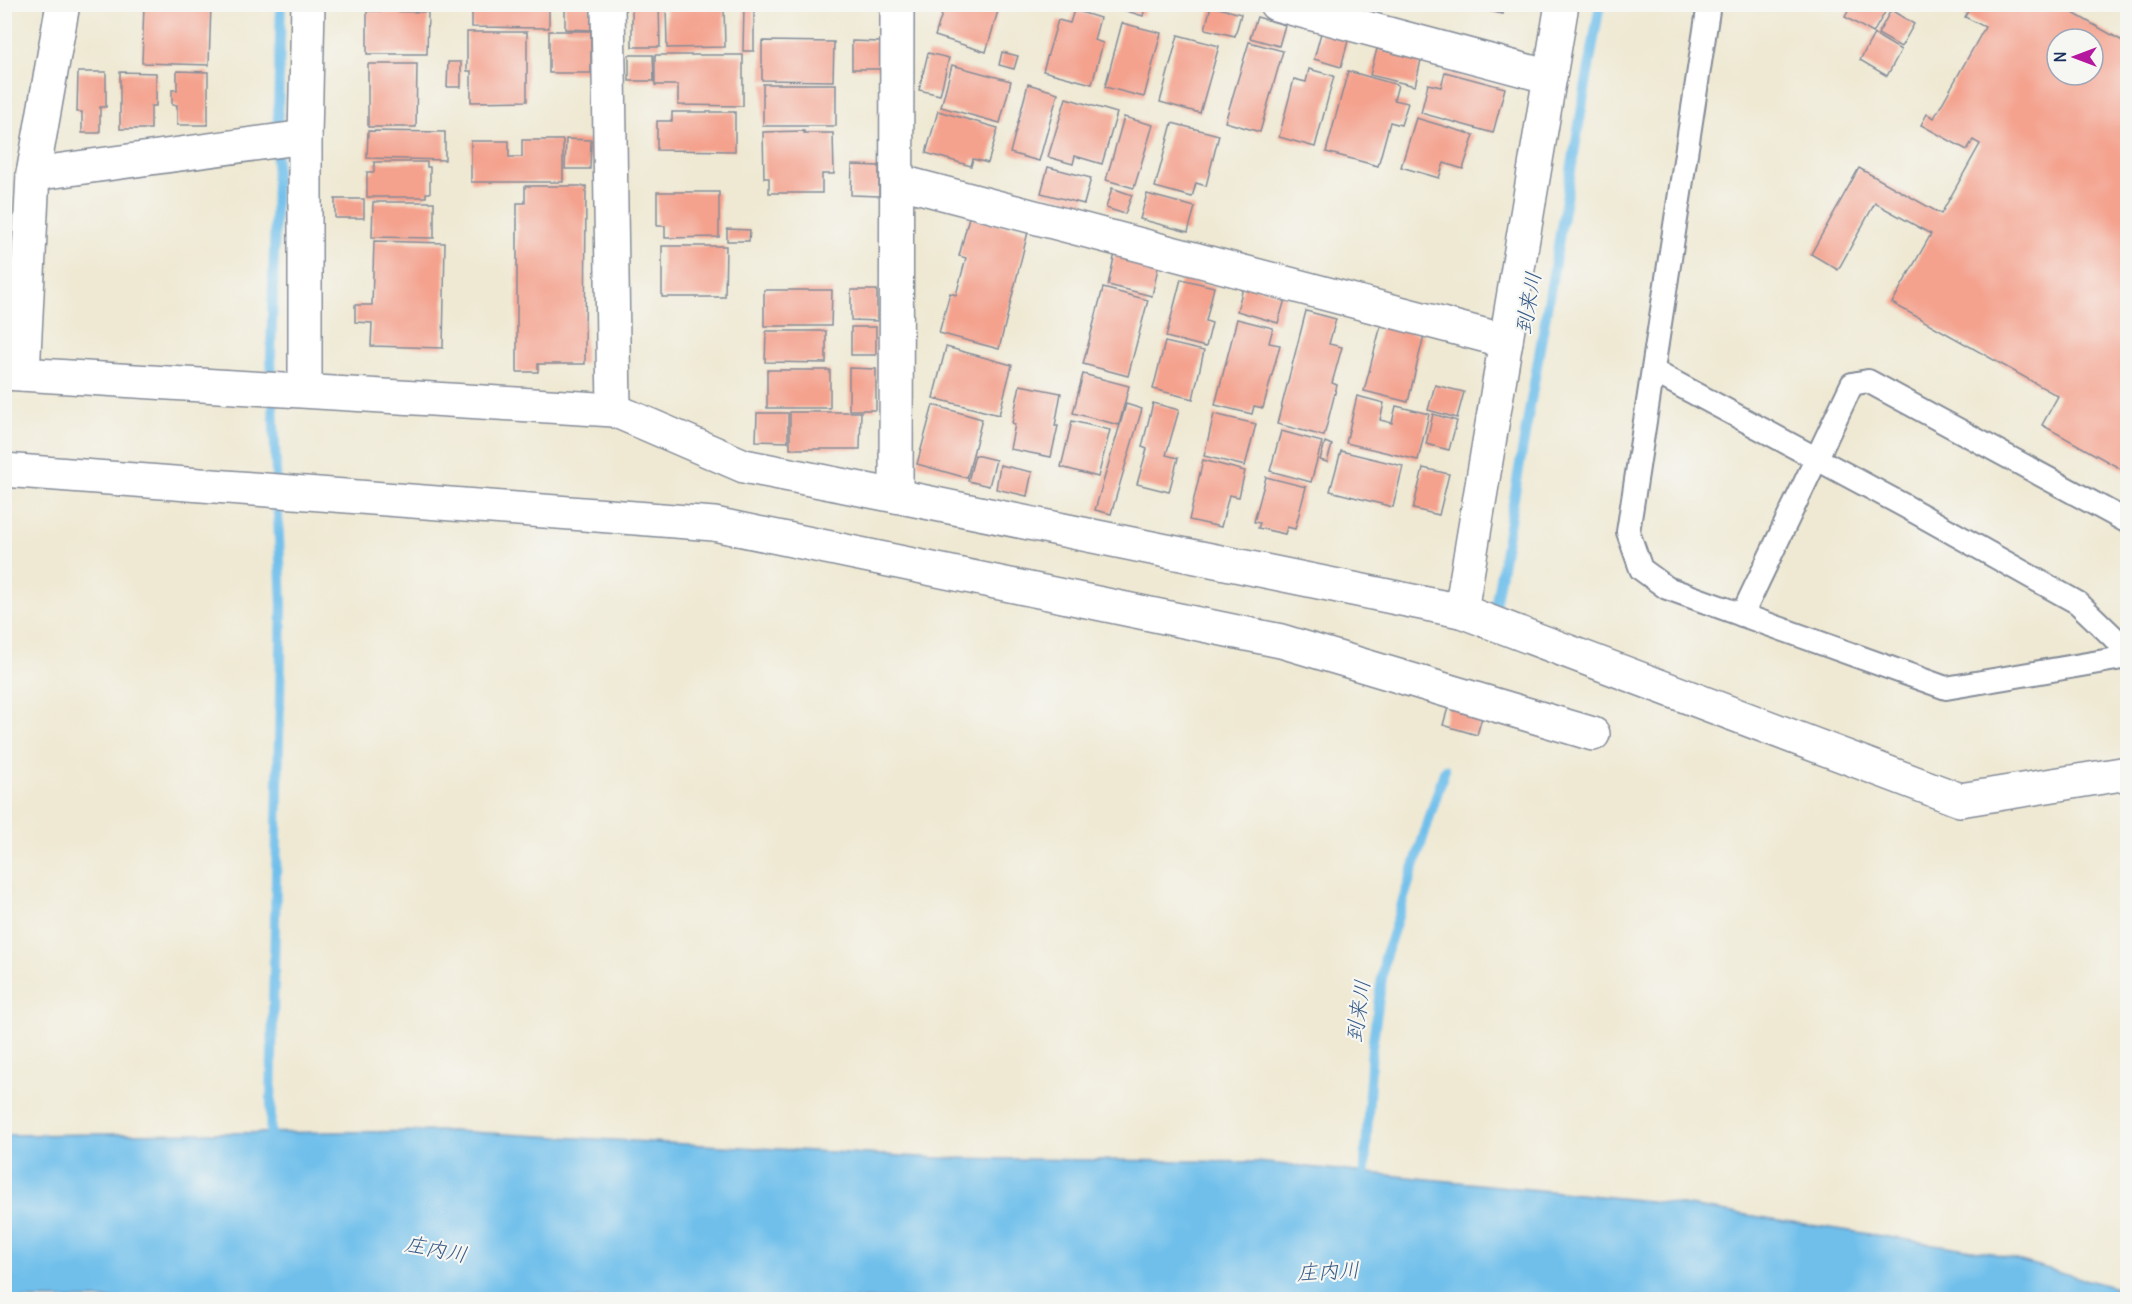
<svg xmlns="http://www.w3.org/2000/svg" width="2132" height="1304" font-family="Delius,'Klee One',sans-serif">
<rect width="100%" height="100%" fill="#f6f6f2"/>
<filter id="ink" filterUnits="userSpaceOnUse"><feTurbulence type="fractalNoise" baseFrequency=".0167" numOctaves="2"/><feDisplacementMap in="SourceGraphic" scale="12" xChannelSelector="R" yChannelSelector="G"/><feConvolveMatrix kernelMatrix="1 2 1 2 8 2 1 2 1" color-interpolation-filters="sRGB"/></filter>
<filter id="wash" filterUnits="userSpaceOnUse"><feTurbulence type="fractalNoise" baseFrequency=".008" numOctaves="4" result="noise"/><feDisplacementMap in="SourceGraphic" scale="24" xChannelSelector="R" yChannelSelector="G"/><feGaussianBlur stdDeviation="1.35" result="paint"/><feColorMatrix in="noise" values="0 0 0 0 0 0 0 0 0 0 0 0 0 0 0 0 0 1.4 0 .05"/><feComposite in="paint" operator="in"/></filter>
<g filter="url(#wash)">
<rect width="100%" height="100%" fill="#efe9d3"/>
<path fill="#70bfeb" stroke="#4677a4" stroke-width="1.5" d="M452,1131L938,1158L1257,1162L1669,1203L1992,1253L2127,1291V1299H5V1135Z"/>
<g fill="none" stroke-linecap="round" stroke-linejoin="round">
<g stroke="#70bfeb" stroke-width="10">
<path d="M1495,607L1600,4"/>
<path d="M270,1147L282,605L271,358L281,4"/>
<path d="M1364,1185L1372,1047L1385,957L1445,769"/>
</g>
</g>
<g id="blocks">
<g fill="#f4a28e" fill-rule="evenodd">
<path d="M144,4H211L209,65L142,63Z"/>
<path d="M472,4H549V28L472,27Z"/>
<path d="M565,4H591V30L565,29Z"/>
<path d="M632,4H659L660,47H632Z"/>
<path d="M666,4H718V7H724L725,47L667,48Z"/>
<path d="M744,4H754V51H743Z"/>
<path d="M945,4H1000L986,52L935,36Z"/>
<path d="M1122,4H1146L1143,16L1120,9Z"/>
<path d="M1457,4H1505L1503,14Z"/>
<path d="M1852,4H1883L1888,7L1873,33L1845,17Z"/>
<path d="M1972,4H2057L2128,44V473L2042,425L2058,396L1892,303L1931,234L1875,203L1838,270L1811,254L1859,168L1941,214L1980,144L1973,140L1967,150L1921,125L1927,114L1934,118L1985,27L1965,17ZM2057,39H2093V75H2057Z"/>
<path d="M1211,6L1241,14L1235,36L1205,29Z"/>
<path d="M1074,10L1100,18L1094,40L1103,43L1092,84L1043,71L1058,20L1070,23Z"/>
<path d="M1891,10L1914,24L1901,47L1878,34Z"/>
<path d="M367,11L428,12L427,54H367Z"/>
<path d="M1257,17L1285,25L1279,46L1250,38Z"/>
<path d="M1122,23L1161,33L1144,97L1105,87Z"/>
<rect x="549" y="31" width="42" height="42"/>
<path d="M467,32H527V101L471,102V71H467Z"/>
<path d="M1321,33L1348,41L1341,67L1314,59Z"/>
<path d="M1874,34L1901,50L1887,76L1860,60Z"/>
<path d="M1178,35L1219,46L1200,113L1160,102Z"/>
<path d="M762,41L834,42L833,81L762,80Z"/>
<path d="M852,41L880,42V69H852Z"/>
<path d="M1249,42L1283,51L1260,132L1225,122Z"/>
<path d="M1377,49L1421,60L1415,86L1370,75Z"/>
<path d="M1002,52L1018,56L1014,69L999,65Z"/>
<path d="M928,53L949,58L940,95L919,90Z"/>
<path d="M629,55H653L654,81H629Z"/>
<path d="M655,55H743V106L678,105V85H655Z"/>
<path d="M448,62H461V87H447Z"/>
<path d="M368,64H417L416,127H368Z"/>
<path d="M952,65L1011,81L1000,123L941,107Z"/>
<path d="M1309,69L1334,76L1315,147L1279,137L1294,79L1306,82Z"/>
<path d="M177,71L208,72V125H177V105H172V90H177Z"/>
<path d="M1348,71L1398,85L1394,100L1408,103L1401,125L1390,122L1378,166L1326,152Z"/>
<path d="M78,72H106V107H100V133H82V112H77Z"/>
<path d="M120,72L156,73V106H151V129H120Z"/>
<path d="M1445,72L1505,88L1493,133L1421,113L1428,84L1441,87Z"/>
<rect x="763" y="84" width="73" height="42"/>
<path d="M1028,84L1058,93L1039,161L1010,153Z"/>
<path d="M1066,98L1117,113L1102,164L1075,156L1073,164L1048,157Z"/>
<path d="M938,111L998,128L988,163L973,159L971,166L926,153Z"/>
<path d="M672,112H735V151L657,150V121H672Z"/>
<path d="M1124,117L1153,125L1134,188L1106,180Z"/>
<path d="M1416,118L1474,135L1463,169L1444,163L1439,178L1401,167Z"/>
<path d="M1172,123L1219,135L1206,186L1196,183L1192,197L1155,187Z"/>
<path d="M368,131L445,132V160L367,158Z"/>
<path d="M804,131V133H833L834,174H822V193H769V178H764L763,132Z"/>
<path d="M566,139L591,140L590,169H565Z"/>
<path d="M522,140H563V182H471V141H509V157H522Z"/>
<path d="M374,162H427V167H430V193H426V197H367V172H374Z"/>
<path d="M852,165L879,166V196L851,195Z"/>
<path d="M1048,167L1091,178L1084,204L1041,193Z"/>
<path d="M525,186H586L585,364H538V372H517V203H525Z"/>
<path d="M1112,188L1132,195L1125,214L1106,208Z"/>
<path d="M657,192H719V237L665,238V226H657Z"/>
<path d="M1147,194L1195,207L1188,232L1140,219Z"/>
<rect x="335" y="199" width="29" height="19"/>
<path d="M373,202H434V238L372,237Z"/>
<path d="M969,217L1028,232L999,349L939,333L950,293L956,295L966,258L959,256Z"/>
<path d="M727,229L750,230L749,241H727Z"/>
<path d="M374,241L445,243L443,348L371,346L372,323L355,322V305H372Z"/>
<path d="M662,246H726L725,297H662Z"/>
<path d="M1115,253L1159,263L1152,296L1108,285Z"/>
<path d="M1181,279L1214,287L1206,321L1212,323L1206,347L1166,337Z"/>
<path d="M1244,284L1286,296L1278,323L1237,311Z"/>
<path d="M1103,288L1148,300L1128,376L1083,364Z"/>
<path d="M764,290H832L831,326H764Z"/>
<path d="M851,290H877V321L851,320Z"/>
<path d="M1306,311L1336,319L1329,344L1342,347L1332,383L1337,385L1324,436L1277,424Z"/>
<path d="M1237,319L1273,328L1269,343L1280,345L1263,408L1254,406L1252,414L1215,405Z"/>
<path d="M1381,325L1424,335L1408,402L1364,391Z"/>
<rect x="851" y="327" width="25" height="28"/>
<path d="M766,331H826V363L765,362Z"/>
<path d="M1165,342L1204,351L1193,399L1153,389Z"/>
<path d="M946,347L1012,365L999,415L933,398Z"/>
<path d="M849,368L876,369V410H849Z"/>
<rect x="767" y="370" width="63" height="38"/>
<path d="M1083,374L1129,386L1119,425L1073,413Z"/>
<path d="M1020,385L1061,393L1055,426H1058L1051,457L1010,449L1015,424L1012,423Z"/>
<path d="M1435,385L1464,392L1457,418L1428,410Z"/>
<path d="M1357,396L1384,403L1380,420L1392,423L1396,406L1429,414L1418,460L1346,443Z"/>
<path d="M1153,403L1179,410L1166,455L1178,458L1169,492L1137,484L1147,449L1142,447Z"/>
<path d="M1126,404L1142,409L1111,514L1095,510Z"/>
<path d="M933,405L982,419L967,478L917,464Z"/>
<path d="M790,412H861L860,449H790Z"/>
<path d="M757,413H788V442L756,441Z"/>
<path d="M1214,414L1256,424L1245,466L1204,456Z"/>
<path d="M1433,414L1457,421L1449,450L1426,444Z"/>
<path d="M1072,421L1110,430L1098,477L1061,467Z"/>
<path d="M1281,431L1322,442L1311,482L1270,471Z"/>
<path d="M1325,442L1332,445L1327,462L1320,460Z"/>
<path d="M1341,451L1403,466L1393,507L1330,491Z"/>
<path d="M975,455L996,460L989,486L968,481Z"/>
<path d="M1203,460L1245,471L1239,497L1229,495L1221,527L1189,520Z"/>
<path d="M1000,465L1032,472L1027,496L996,489Z"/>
<path d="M1423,468L1449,474L1439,515L1413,509Z"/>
<path d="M1266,477L1306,487L1295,529L1287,527L1285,534L1258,528L1260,523L1254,522Z"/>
<path d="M1449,704L1483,714L1477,735L1443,725Z"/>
</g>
</g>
</g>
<g filter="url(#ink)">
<use href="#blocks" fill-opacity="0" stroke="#858c98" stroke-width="1.5"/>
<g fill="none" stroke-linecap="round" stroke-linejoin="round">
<g stroke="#858c98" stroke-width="26">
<g id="lane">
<path d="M1709,4L1628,532L1641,569L1667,588L1946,688L2128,657"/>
<path d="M1653,371L1903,505L2078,603L2128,651"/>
<path d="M1742,615L1852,384L1868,381L2128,522"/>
</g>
</g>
<g stroke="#858c98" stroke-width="36">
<g id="street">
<path d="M608,4L614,410"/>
<path d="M1276,4L1550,77"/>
<path d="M33,174L305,137"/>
<path d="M897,181L1506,341"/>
<path d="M4,373L614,410L744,466L896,496L1461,611L1562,4"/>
<path d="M23,374L33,174L63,4"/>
<path d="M305,390V137L308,4"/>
<path d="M4,470L714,524L1281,641L1593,734"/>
<path d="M896,496L897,4"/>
<path d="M1461,611L1960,800L2128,773"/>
</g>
</g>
<use href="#lane" stroke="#fff" stroke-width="22"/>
<use href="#street" stroke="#fff" stroke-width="33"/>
</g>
</g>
<g text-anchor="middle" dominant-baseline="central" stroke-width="4.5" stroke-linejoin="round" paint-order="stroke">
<g font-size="21" font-style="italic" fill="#355a88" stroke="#f6f6f2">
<text transform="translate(1528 303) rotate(-80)">到来川</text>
<text transform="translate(1358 1011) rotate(-82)">到来川</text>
<text transform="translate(436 1249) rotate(11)">庄内川</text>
<text transform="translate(1328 1271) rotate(-3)">庄内川</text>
</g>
</g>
<rect width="2132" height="1304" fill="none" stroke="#f6f6f2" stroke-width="24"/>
<g transform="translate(2075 57) rotate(270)"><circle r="28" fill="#f6f6f2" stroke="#9ea6b7" stroke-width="1.5"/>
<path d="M0-4.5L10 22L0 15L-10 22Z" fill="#b5179e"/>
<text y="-9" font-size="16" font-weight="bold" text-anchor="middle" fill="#1b2f5e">N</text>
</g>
</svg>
